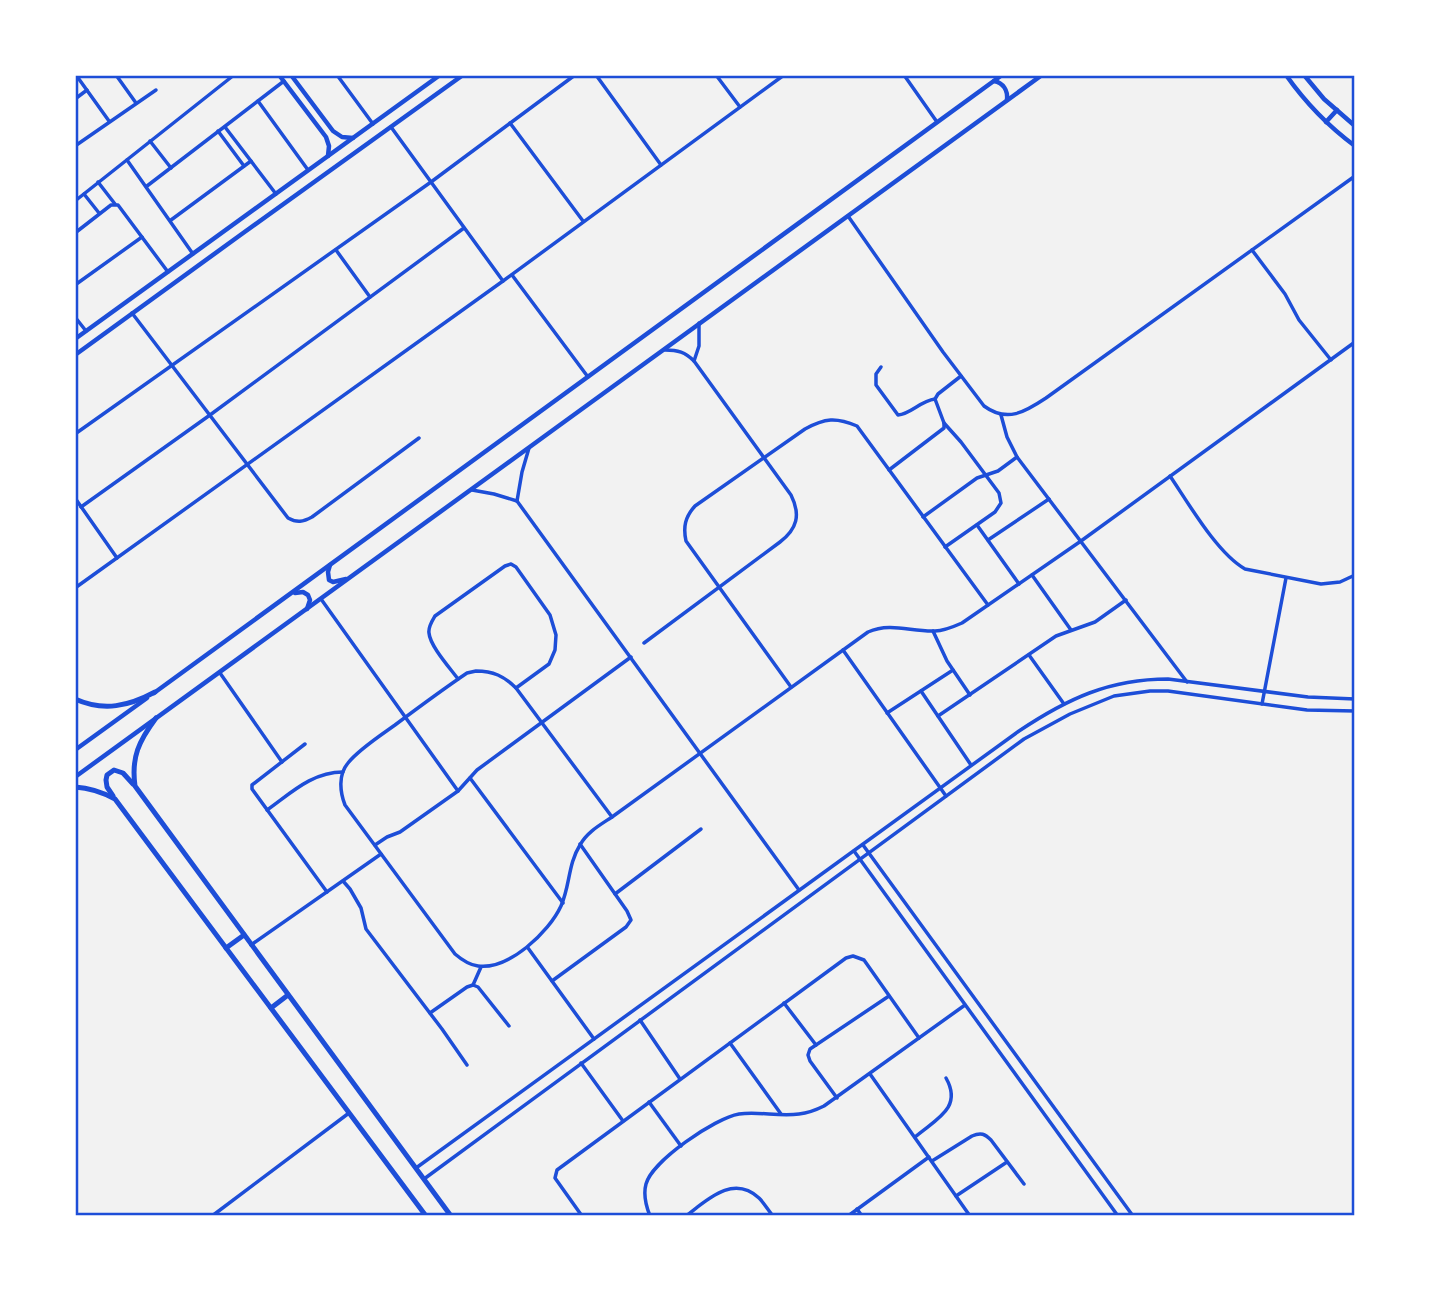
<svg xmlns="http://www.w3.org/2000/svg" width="1430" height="1291" font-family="Barlow,sans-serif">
<rect width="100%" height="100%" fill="#f2f2f2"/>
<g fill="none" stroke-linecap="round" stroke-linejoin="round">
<g stroke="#1d4ed8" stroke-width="3.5">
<path d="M76,75L109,121"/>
<path d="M116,75L136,103"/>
<path d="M337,75L373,124"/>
<path d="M596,75L661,165"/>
<path d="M716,75L740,107"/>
<path d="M904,75L937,122"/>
<path d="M75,99L87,90"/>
<path d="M258,101L308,170"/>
<path d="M510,123L583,221"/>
<path d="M225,127L276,194"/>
<path d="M391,127L503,281"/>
<path d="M218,131L244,166"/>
<path d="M150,141L171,168"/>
<path d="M75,146L156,90"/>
<path d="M127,160L193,254"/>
<path d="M98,182L115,204"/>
<path d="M147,186L284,81"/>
<path d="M84,194L99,213"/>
<path d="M75,201L234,75"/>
<path d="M848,216L943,352L984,406C1007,423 1025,412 1046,398L1355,176"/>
<path d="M171,220L251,161"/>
<path d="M75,233L111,205H118L168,272"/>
<path d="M336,250L370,297"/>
<path d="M1252,250L1285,294L1299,320L1331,360"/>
<path d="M512,275L588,377"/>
<path d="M75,285L142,237"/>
<path d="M132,313L288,518C297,523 303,522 312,517L419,438"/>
<path d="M75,317L86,331"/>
<path d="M694,361L699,346V323"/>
<path d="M881,367L876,374V385L898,415C911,414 920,401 935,399"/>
<path d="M1001,415L1007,437L1017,457L1187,682"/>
<path d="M944,423L961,442L999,493L1001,503L995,512L945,547"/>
<path d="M75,434L431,182L575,75"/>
<path d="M889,470L944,428V423L935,399L938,394L961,376"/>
<path d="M1170,476C1189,504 1217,553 1245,569L1321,584L1340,582L1355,575"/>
<path d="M472,490L494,494L517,501"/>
<path d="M75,498L117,558"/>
<path d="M517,501L799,890"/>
<path d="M517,501L522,472L529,448"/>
<path d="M81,507L210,415L464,228"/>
<path d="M923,517L977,478L998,471L1017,457"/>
<path d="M977,525L1019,584"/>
<path d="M988,540L1049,499"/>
<path d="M1032,575L1071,630"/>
<path d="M75,588L503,281L784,75"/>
<path d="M321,599L458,791"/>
<path d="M933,631L947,661L970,695"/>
<path d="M644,643L780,542C797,529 801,515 791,495L694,361C685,352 678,350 665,350"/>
<path d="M843,650L946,796"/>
<path d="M1029,655L1064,704"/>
<path d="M476,671C493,671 504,676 516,688L612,817C600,825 587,832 580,845C568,864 570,886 561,906C549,932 509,970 478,966C469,965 462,960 455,954L345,805C340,792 338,775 348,763C358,750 381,735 395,725C419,707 442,690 467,673Z"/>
<path d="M220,673L282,762"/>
<path d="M458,679C450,668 430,646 429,633C428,627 432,621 435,616L505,566L511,564L516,567L550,615L556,635L555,650L549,664L516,688"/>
<path d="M791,687L686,541C683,527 685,517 695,506L805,429C825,418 836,417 857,426L988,605"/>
<path d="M921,691L971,765"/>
<path d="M1262,704L1286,578"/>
<path d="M887,713L953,670"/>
<path d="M938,716L1056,636L1095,622L1126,600"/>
<path d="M305,744L252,785V789L327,892"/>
<path d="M470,778L563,903"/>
<path d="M267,810C291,793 312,772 343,772"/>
<path d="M612,817L868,632C891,622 911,632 935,631C944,631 953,627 962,623L1081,541L1355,342"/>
<path d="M375,845L387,837L400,832L458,791L477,770L631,657"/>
<path d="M863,845L1133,1216"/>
<path d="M854,851L1118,1216"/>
<path d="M343,881L350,889L361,908L366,929L442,1029L467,1065"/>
<path d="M615,894L701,829"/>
<path d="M251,945L381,854"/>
<path d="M528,948L594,1039"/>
<path d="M552,981L626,927L631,920L627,911L580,844"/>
<path d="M473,985L478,987L509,1026"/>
<path d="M784,1003L816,1045"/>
<path d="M430,1013L467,987L473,985L481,967"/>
<path d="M640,1020L680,1079"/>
<path d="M730,1043L781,1114"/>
<path d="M581,1063L623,1121"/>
<path d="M870,1074L970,1216"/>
<path d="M837,1098L810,1061L808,1055L810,1049L889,996"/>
<path d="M649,1102L681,1146"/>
<path d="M915,1137C936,1119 963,1108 946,1078"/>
<path d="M932,1161L972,1136C981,1132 985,1134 991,1140L1024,1184"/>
<path d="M416,1168L1019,731C1067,699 1109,679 1168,679L1308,697L1355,699"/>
<path d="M424,1179L1024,739L1070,714L1114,696L1150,691H1168L1307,710L1355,711"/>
<path d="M956,1196L1007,1162"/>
<path d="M857,1209L862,1216"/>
<path d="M212,1216L349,1113"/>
<path d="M582,1216L555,1178L557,1170L846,958L853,956L864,960L919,1038"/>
<path d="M650,1216C646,1206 643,1195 646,1184C652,1161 715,1118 739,1114C759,1111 779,1117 799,1114C808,1113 816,1110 824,1106L965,1005"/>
<path d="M686,1216C707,1200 733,1174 759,1198C764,1203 768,1210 773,1216"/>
<path d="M848,1216L929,1157"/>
</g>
<g stroke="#1d4ed8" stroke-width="4.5">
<path d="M279,75L326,137L329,146L328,156"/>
<path d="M291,75L333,131L342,137L353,138"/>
<path d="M1286,75C1305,102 1328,126 1355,146"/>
<path d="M1304,75L1324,99L1355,126"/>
<path d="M994,81C1003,83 1008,90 1007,100"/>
<path d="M1326,122L1337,110"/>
<path d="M75,339L440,75"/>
<path d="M75,355L239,236L463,75"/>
<path d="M330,565L328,572L329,580L333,582L346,579"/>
<path d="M295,593L303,592L308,595L310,600L307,609"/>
<path d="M154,693L1002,75"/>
<path d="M75,750L147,698"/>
<path d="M75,777C398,544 719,308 1042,75"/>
</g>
<g stroke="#1d4ed8" stroke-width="5">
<path d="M75,699C104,712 129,706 155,692"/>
<path d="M75,712V720"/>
<path d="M156,718C139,741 131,757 135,786L451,1216"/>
<path d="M75,787C91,788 102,792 115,799L426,1216"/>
<path d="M113,796L107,787L106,780L107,775L114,770L123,773L133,784"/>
<path d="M226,948L244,935"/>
<path d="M271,1008L288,995"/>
</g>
</g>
<rect width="1430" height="1291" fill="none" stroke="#ffffff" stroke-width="154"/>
<rect x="77" y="77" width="1276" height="1137" fill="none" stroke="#1d4ed8" stroke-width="2.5"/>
</svg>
